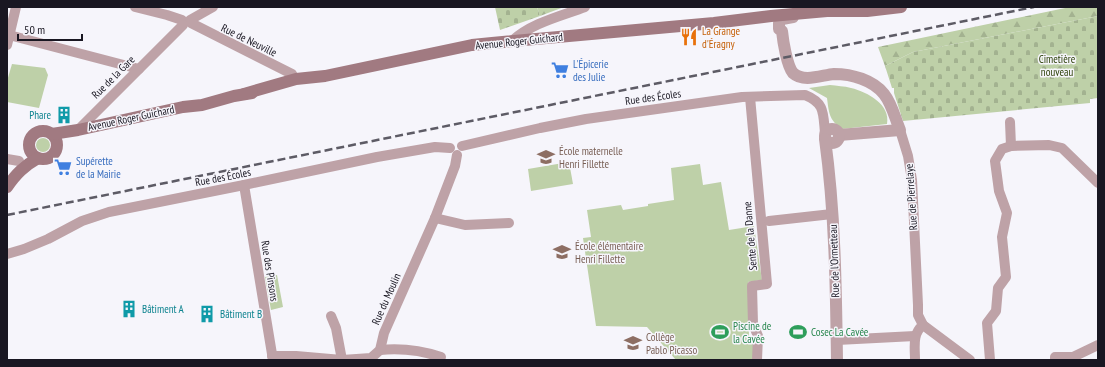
<svg xmlns="http://www.w3.org/2000/svg" width="1105" height="367" font-family="'PT Sans Narrow',sans-serif">
<defs>
<pattern id="forest-firs" width="22" height="20" patternUnits="userSpaceOnUse"><rect width="22" height="20" fill="#bed0a8"/><path d="M5 1l3.5 6h-7zM16 11l3.5 6h-7z" fill="#a3b290"/></pattern>
<pattern id="cemetery-stones" width="16" height="16" patternUnits="userSpaceOnUse"><rect width="16" height="16" fill="#bed0a8"/><path d="M2 7V4a2 2 0 0 1 4 0v3zM10 15v-3a2 2 0 0 1 4 0v3z" fill="#a3b290"/></pattern>
</defs>
<rect width="100%" height="100%" fill="#f6f5fb"/>
<g fill="#bed0a8">
<path d="M12,64L45,68L48,75L39,108L7,102V81Z"/>
<path d="M830,85C837,86 844,86 851,88C868,92 891,105 887,124L842,129C829,120 829,113 827,98L809,88Z"/>
<circle cx="43" cy="145" r="7"/>
<path d="M569,162L573,184L531,191L528,169Z"/>
<path d="M700,164L703,185L721,182L729,230L754,226L762,280L748,282L749,337H754V360H676L647,327L596,326L583,238L591,237L587,210L621,205L623,210L648,206V204L674,200L671,168Z"/>
<path d="M277,275L283,307L271,310L265,277Z"/>
</g>
<g fill="url(#forest-firs)">
<path d="M537,7H564L540,16Z"/>
<path d="M1070,7H1098V16L913,52L885,66L878,47Z"/>
</g>
<g fill="url(#cemetery-stones)">
<path d="M495,7H537L540,16L500,30Z"/>
<path d="M1098,16V98L1090,99V103L903,121L894,93V88H892L885,66L913,52Z"/>
</g>
<g fill="none" stroke-linecap="round" stroke-linejoin="round">
<g stroke="#bea2a7" stroke-width="10">
<path d="M135,7L167,15L182,20"/>
<path d="M190,20L213,7"/>
<path d="M191,23L292,74L295,79"/>
<path d="M9,35L139,69"/>
<path d="M512,41C531,23 561,16 585,7"/>
<path d="M7,45L16,7"/>
<path d="M750,97L767,284L752,286L753,324L758,336L757,360"/>
<path d="M78,130L183,25"/>
<path d="M900,130L908,156L912,180L918,305V315L923,325C912,334 915,347 915,360"/>
<path d="M462,146L540,128L586,119L742,97L805,95C825,103 823,113 825,133"/>
<path d="M1011,146L1049,145L1062,148L1098,183"/>
<path d="M7,159L19,161"/>
<path d="M244,185L273,360"/>
<path d="M435,218L465,225L509,223"/>
<path d="M769,221L832,214"/>
<path d="M7,254L24,249L48,239L82,221L109,212L244,185L377,157L435,147L450,148"/>
<path d="M331,316L336,328L342,360"/>
<path d="M923,325L970,360"/>
<path d="M837,340L915,336"/>
<path d="M380,350C400,348 423,351 441,357"/>
<path d="M272,356H296L342,360L371,358L380,350L384,333L435,218L455,166L457,155"/>
<path d="M990,360L987,323L996,311L998,288L1006,277L1002,237L1007,213L999,191L995,161L1002,149L1011,146L1010,122"/>
<path d="M1055,360V357H1073L1098,345"/>
</g>
<g stroke="#bea2a7" stroke-width="12">
<path d="M793,17L782,19L779,23V29L782,31C783,41 787,66 793,73C804,83 822,75 834,74C852,74 873,80 884,94C892,104 895,118 900,130L839,135"/>
<circle cx="832" cy="136" r="7"/>
<path d="M825,139C835,212 836,287 837,360"/>
</g>
<g stroke="#a17a81" stroke-width="12">
<path d="M244,94L296,79L325,76L472,45L492,43L714,23L771,16L827,11H867L901,7"/>
<circle cx="43" cy="145" r="14"/>
<path d="M52,134L78,130L183,107L202,105L234,96L252,93"/>
<path d="M7,187C16,174 24,166 38,158"/>
</g>
<path stroke="#5d5b65" stroke-width="2.5" stroke-dasharray="8 4" stroke-linecap="butt" d="M7,215L1034,7"/>
</g>
<defs>
<g id="restaurant-bare" transform="scale(1.38)"><path d="M-5-6h1v4h1v-4h1v4h1v-4h1v5L-1.5 .5V6h-2V.5L-5-1ZM5-6V6H3V1.5H1.5Q1.5-4 5-6Z" fill="#e8710a" stroke="#f6f5fb" stroke-width="2.5" paint-order="stroke"/></g>
<g id="supermarket-bare" transform="scale(1.38)"><path d="M-6-5.5h2.5l.6 2H6L4.5 2H-2.5L-4.4-4H-6ZM-1.5 3.2a1.3 1.3 0 1 0 .1 0ZM3 3.2a1.3 1.3 0 1 0 .1 0Z" fill="#3f7fe0" stroke="#f6f5fb" stroke-width="2.5" paint-order="stroke"/></g>
<g id="building-bare" transform="scale(1.38)"><path d="M-4-6H4V6H1V3H-1V6H-4ZM-2.5-4.3h1.7v1.8h-1.7ZM.8-4.3h1.7v1.8H.8ZM-2.5-1h1.7V.8h-1.7ZM.8-1h1.7V.8H.8Z" fill="#0f9aa8" stroke="#f6f5fb" stroke-width="2.5" paint-order="stroke"/></g>
<g id="school-bare" transform="scale(1.38)"><path d="M0-5L7-2L0 1L-7-2ZM-4 1L0 2.5L4 1V4Q0 6-4 4Z" fill="#8d6e63" stroke="#f6f5fb" stroke-width="2.5" paint-order="stroke"/></g>
<g id="stadium-bare" transform="scale(1.38)"><path d="M0-5a6.5 5 0 1 0 0 10a6.5 5 0 1 0 0-10ZM-3.5-1.8h7v3.6h-7Z" fill="#2e9e5b" stroke="#f6f5fb" stroke-width="2.5" paint-order="stroke"/></g>
</defs>
<g fill-rule="evenodd">
<use href="#restaurant-bare" x="689" y="37"/>
<use href="#supermarket-bare" x="560" y="70"/>
<use href="#building-bare" x="64" y="115"/>
<use href="#school-bare" x="546" y="157"/>
<use href="#supermarket-bare" x="63" y="167"/>
<use href="#school-bare" x="562" y="252"/>
<use href="#building-bare" x="129" y="309"/>
<use href="#building-bare" x="207" y="314"/>
<use href="#stadium-bare" x="720" y="332"/>
<use href="#stadium-bare" x="798" y="332"/>
<use href="#school-bare" x="633" y="343"/>
</g>
<g text-anchor="middle" dominant-baseline="central" stroke-width="3" stroke-linejoin="round" paint-order="stroke">
<g font-size="11" fill="#c56008" stroke="#f6f5fb" text-anchor="start">
<text x="702" y="31">La Grange<tspan x="702" dy="13">d'Éragny</tspan></text>
</g>
<g font-size="11" fill="#191722" stroke="#f6f5fb">
<text transform="translate(249 40) rotate(26)">Rue de Neuville</text>
<text transform="translate(519 41) rotate(-6)">Avenue Roger Guichard</text>
<text transform="translate(113 77) rotate(-45)">Rue de la Gare</text>
<text transform="translate(653 97) rotate(-8)">Rue des Écoles</text>
<text transform="translate(131 118) rotate(-12)">Avenue Roger Guichard</text>
<text transform="translate(223 177) rotate(-11)">Rue des Écoles</text>
<text transform="translate(911 197) rotate(-94)">Rue de Pierrelaye</text>
<text transform="translate(750 236) rotate(-95)">Sente de la Danne</text>
<text transform="translate(834 261) rotate(-92)">Rue de l'Ormetteau</text>
<text transform="translate(270 271) rotate(81)">Rue des Pinsons</text>
<text transform="translate(386 299) rotate(-66)">Rue du Moulin</text>
</g>
<g font-size="11" fill="#2c4008" stroke="#f6f5fb">
<text x="1057" y="59">Cimetière<tspan x="1057" dy="13">nouveau</tspan></text>
</g>
<g font-size="11" fill="#366cbe" stroke="#f6f5fb" text-anchor="start">
<text x="573" y="64">L'Épicerie<tspan x="573" dy="13">des Julie</tspan></text>
<text x="76" y="161">Supérette<tspan x="76" dy="13">de la Mairie</tspan></text>
</g>
<g font-size="11" fill="#0d838f" stroke="#f6f5fb" text-anchor="start">
<text x="51" y="115" text-anchor="end">Phare</text>
<text x="142" y="309">Bâtiment A</text>
<text x="220" y="314">Bâtiment B</text>
</g>
<g font-size="11" fill="#785e54" stroke="#f6f5fb" text-anchor="start">
<text x="559" y="151">École maternelle<tspan x="559" dy="13">Henri Fillette</tspan></text>
<text x="575" y="246">École élémentaire<tspan x="575" dy="13">Henri Fillette</tspan></text>
<text x="646" y="337">Collège<tspan x="646" dy="13">Pablo Picasso</tspan></text>
</g>
<g font-size="11" fill="#27864d" stroke="#f6f5fb" text-anchor="start">
<text x="733" y="326">Piscine de<tspan x="733" dy="13">la Cavée</tspan></text>
<text x="811" y="332">Cosec La Cavée</text>
</g>
</g>
<rect width="1105" height="367" fill="none" stroke="#191722" stroke-width="16"/>
<path d="M18 34v6h64v-6" fill="none" stroke="#191722" stroke-width="2"/>
<text x="24" y="34" font-size="12" fill="#191722" stroke="#f6f5fb" stroke-width="3" paint-order="stroke">50 m</text>
</svg>
